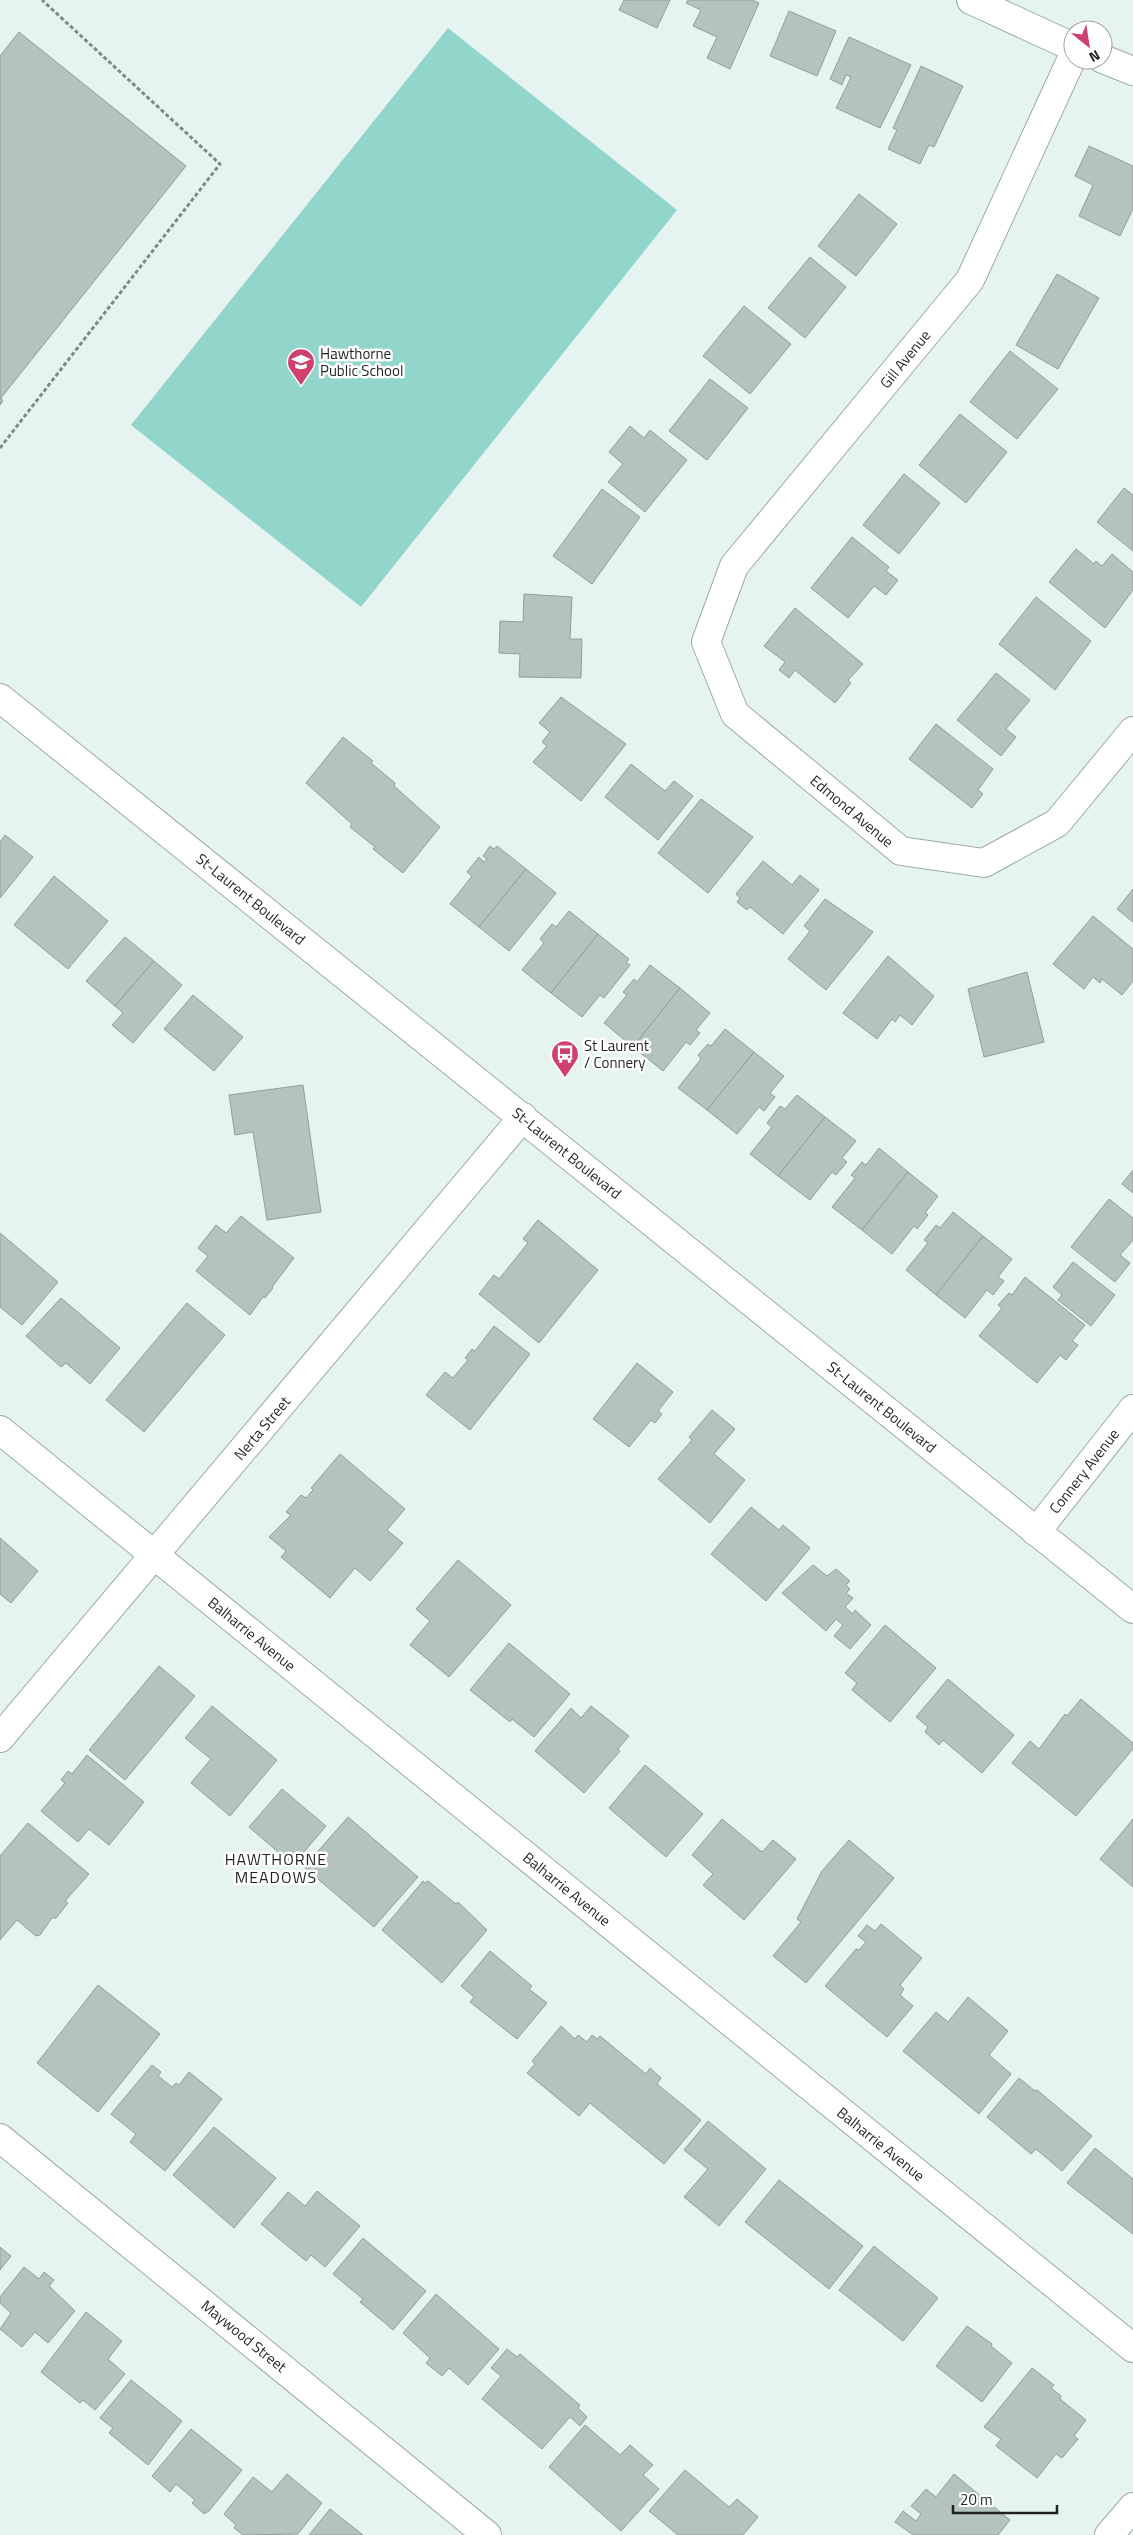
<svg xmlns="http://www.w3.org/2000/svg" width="1133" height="2535" font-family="'Titillium Web',sans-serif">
<rect width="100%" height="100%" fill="#e5f4f1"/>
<path fill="#92d5cb" d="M448,28L677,210L361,607L131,425Z"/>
<g fill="#b5c3c0" stroke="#919f9c">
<path d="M624,0H670L657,28L619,10Z"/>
<path d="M688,0H752L759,3L730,69L707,58L717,37L693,26L701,10L686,3Z"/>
<path d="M789,11L836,31L817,76L770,56Z"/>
<path d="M19,32L186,166L1,398L3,401L0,405V56Z"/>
<path d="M849,37L911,65L880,128L836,108L851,77L846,75L842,85L830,79Z"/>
<path d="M921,66L963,86L934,147L929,145L920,164L888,149L897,130L893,128Z"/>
<path d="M1089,146L1133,166V209L1120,236L1079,216L1093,185L1075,176Z"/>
<path d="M859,194L897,224L856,276L818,246Z"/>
<path d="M810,257L846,287L805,338L768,308Z"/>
<path d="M1057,274L1099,298L1058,369L1016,345Z"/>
<path d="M744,306L791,344L750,394L703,356Z"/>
<path d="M1010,351L1058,389L1017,439L970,402Z"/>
<path d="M710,379L748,408L707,460L669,431Z"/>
<path d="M960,414L1007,452L966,503L919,465Z"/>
<path d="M630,426L644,438L650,430L687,460L645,512L608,482L623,464L609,452Z"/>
<path d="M904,474L940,503L899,554L863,525Z"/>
<path d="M1124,488L1133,495V551L1097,522Z"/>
<path d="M602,489L640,517L592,584L553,556Z"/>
<path d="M852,537L889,567L886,571L898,580L886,595L874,586L848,618L811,588Z"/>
<path d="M1076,549L1094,564L1096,561L1102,566L1112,554L1133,572V590L1105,628L1049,582Z"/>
<path d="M524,594L572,597L570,639H582L581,678L519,677L520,654L499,653L500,621L523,622Z"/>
<path d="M1036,597L1091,641L1055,690L999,644Z"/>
<path d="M795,608L863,664L848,680L851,683L835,703L795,670L789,678L779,670L785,662L764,646Z"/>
<path d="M996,673L1030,700L1006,729L1016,737L1001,756L957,720Z"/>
<path d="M561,697L626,744L581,801L533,762L547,746L542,742L550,732L539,723Z"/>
<path d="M936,724L993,769L978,790L983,794L972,808L909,759Z"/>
<path d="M343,737L373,761L371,763L395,783L394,786L440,827L403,873L373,849L375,847L350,827L352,824L306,783Z"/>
<path d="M631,764L665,791L674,781L693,796L658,840L605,797Z"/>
<path d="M701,799L753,837L708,893L658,853Z"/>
<path d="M5,835L33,857L0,898V842Z"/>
<path d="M490,846L494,849L497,846L526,869L479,927L450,904L472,876L467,872L479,857L484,862L487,859L483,856Z"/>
<path d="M763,861L792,885L800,875L819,890L783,934L750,907L747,910L737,902L740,898L736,894Z"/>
<path d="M526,869L556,893L509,951L479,927Z"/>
<path d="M54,876L108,921L68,969L14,925Z"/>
<path d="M1133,889V922L1117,909Z"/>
<path d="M825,899L873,932L826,990L788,959L810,931L804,926Z"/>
<path d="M569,911L598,934L551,993L522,970L544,943L540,939L552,924L556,927Z"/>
<path d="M1093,916L1133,949V981L1122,995L1102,979L1100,983L1093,977L1084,989L1053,964Z"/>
<path d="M598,934L629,959L626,963L630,965L604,998L600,995L582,1017L551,993Z"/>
<path d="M125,937L154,961L115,1006L86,981Z"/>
<path d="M888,956L934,996L912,1025L900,1015L895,1022L892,1019L877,1039L843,1013Z"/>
<path d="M154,961L182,985L133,1043L112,1025L123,1013L115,1006Z"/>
<path d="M650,965L680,988L633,1047L604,1023L627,995L623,992L634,979L637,982Z"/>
<path d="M1027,972L1044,1042L984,1057L968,989Z"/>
<path d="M680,988L710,1013L696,1030L700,1033L690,1045L686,1042L663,1071L633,1047Z"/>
<path d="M193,995L243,1037L214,1071L164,1029Z"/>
<path d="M725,1029L754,1052L707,1110L678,1088L701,1059L698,1055L708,1044L711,1046Z"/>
<path d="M754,1052L784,1076L770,1093L775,1097L764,1111L759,1107L737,1134L707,1110Z"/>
<path d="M303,1085L321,1212L267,1220L253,1132L235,1135L229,1095Z"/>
<path d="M797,1095L825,1117L778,1176L750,1154L772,1127L767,1123L780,1106L785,1109Z"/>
<path d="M825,1117L856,1141L842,1158L847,1162L836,1175L832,1172L810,1200L778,1176Z"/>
<path d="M879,1148L908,1172L862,1230L832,1207L855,1178L851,1175L862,1162L866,1165Z"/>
<path d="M1133,1170V1193L1122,1184Z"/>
<path d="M908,1172L938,1196L925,1213L928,1215L917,1229L914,1226L892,1254L862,1230Z"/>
<path d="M1109,1199L1133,1218V1240L1120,1255L1130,1263L1115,1282L1071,1247Z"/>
<path d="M953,1212L983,1236L936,1295L906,1270L928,1243L924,1240L936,1225L940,1228Z"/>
<path d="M241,1216L294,1258L272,1287L273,1288L265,1298L263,1297L250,1315L196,1271L208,1256L198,1248L216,1225L226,1233Z"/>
<path d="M538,1220L598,1270L539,1343L479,1294L494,1275L499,1279L528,1243L523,1239Z"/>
<path d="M0,1233L58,1282L22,1325L0,1307Z"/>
<path d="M983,1236L1012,1259L998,1277L1004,1281L993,1295L987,1290L965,1318L936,1295Z"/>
<path d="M1073,1262L1115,1295L1091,1326L1058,1300L1062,1295L1053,1287Z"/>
<path d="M1025,1277L1085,1325L1072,1341L1078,1345L1066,1360L1060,1355L1037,1383L979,1336L1002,1308L998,1305L1009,1293L1012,1295Z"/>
<path d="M61,1298L120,1348L90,1384L66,1363L61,1367L26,1336Z"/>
<path d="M187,1303L225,1335L144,1432L106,1400Z"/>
<path d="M494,1326L530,1354L470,1430L426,1395L445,1372L453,1378L468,1360L465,1358L472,1349L475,1351Z"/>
<path d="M637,1363L673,1392L658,1411L662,1414L655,1423L651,1420L629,1447L593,1419Z"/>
<path d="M712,1410L735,1429L714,1454L745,1480L710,1523L658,1479L692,1440L689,1437Z"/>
<path d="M340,1454L405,1509L387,1530L403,1543L370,1581L355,1568L330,1598L281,1557L286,1551L269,1537L291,1515L286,1512L301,1495L306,1498L313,1490L311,1488Z"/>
<path d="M751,1507L779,1530L783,1525L810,1548L766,1601L711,1554Z"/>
<path d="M0,1538L38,1571L11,1603L0,1594Z"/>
<path d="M458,1560L511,1605L449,1677L410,1645L430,1621L416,1609Z"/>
<path d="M813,1565L827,1576L836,1569L850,1581L846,1585L850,1589L846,1593L853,1598L845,1607L853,1614L855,1610L871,1625L850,1649L834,1636L843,1625L836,1619L826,1631L782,1593Z"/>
<path d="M885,1625L936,1668L890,1722L852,1690L857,1683L845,1673Z"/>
<path d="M509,1643L570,1694L534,1737L512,1719L510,1722L470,1690Z"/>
<path d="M159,1666L195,1696L125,1780L89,1750Z"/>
<path d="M948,1679L1014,1735L982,1773L943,1740L939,1745L925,1732L928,1727L916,1717Z"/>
<path d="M1081,1699L1133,1743V1749L1076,1816L1012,1763L1030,1741L1039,1749L1065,1714L1067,1716Z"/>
<path d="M212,1706L277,1760L230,1816L191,1783L211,1759L185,1738Z"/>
<path d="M591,1706L629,1736L618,1749L620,1751L584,1793L535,1751L571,1708L581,1718Z"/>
<path d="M87,1755L144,1802L109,1845L89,1829L78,1842L41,1811L65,1783L61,1780L68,1771L72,1774Z"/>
<path d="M645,1765L703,1814L666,1857L609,1808Z"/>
<path d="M282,1789L326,1826L293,1865L249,1827Z"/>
<path d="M348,1817L418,1877L374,1927L304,1867Z"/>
<path d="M722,1819L762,1852L773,1840L796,1859L744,1920L703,1885L713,1874L692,1855Z"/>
<path d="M1133,1819V1887L1100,1859Z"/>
<path d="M28,1823L89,1874L65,1901L68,1903L56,1918H52L40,1935L36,1936L17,1920L0,1940V1856Z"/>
<path d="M849,1840L894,1878L806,1983L773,1956L801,1922L797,1919L822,1871Z"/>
<path d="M423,1881L425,1883L428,1881L456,1904L458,1902L487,1930L442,1983L382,1930Z"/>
<path d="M881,1924L922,1958L900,1985L904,1989L900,1995L913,2006L887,2037L825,1986L856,1949L859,1950L866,1942L858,1936L867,1925L875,1931Z"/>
<path d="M490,1951L532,1986L529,1989L547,2003L517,2039L470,2002L474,1997L461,1986Z"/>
<path d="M98,1985L160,2034L98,2112L37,2063Z"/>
<path d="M968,1997L1008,2031L989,2055L1011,2074L979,2114L903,2051L936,2012L948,2022Z"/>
<path d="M561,2026L575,2039L578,2035L587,2042L592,2035L597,2039L600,2036L646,2074L650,2068L661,2078L657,2084L701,2120L664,2164L590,2103L579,2116L527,2073L535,2064L532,2061Z"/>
<path d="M152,2065L161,2072L158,2076L172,2087L176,2083L179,2085L189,2072L222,2099L165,2171L130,2142L136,2134L111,2114Z"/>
<path d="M1019,2078L1035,2091L1037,2090L1092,2136L1062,2171L1036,2149L1031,2154L987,2117Z"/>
<path d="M708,2121L766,2169L719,2226L684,2197L708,2169L684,2150Z"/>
<path d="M214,2127L276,2178L234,2228L173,2175Z"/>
<path d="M1095,2148L1133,2179V2234L1067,2183Z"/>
<path d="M779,2180L863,2246L829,2289L745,2222Z"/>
<path d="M317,2191L360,2226L325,2267L311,2255L306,2261L261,2224L288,2192L305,2206Z"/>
<path d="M363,2238L426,2291L393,2330L360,2302L363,2299L333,2274Z"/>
<path d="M874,2246L938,2298L903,2341L839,2290Z"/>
<path d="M0,2247L11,2256L0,2270Z"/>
<path d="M24,2267L39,2279L44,2272L54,2280L49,2286L75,2311L48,2343L35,2332L22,2347L0,2329L11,2313L0,2303V2297Z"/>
<path d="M436,2294L499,2349L468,2385L449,2368L442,2376L426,2363L430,2358L403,2333Z"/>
<path d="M86,2312L122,2341L108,2359L125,2374L95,2410L83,2400L80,2403L41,2372Z"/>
<path d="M967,2326L992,2344L991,2346L1012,2363L982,2402L936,2366Z"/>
<path d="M507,2349L517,2357L520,2354L580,2405L578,2408L587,2417L580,2426L570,2417L542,2449L482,2399L501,2376L491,2368Z"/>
<path d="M1032,2368L1054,2385L1051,2388L1061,2396L1060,2399L1086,2420L1074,2436L1078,2439L1062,2458L1056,2454L1037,2478L996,2446L1001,2439L984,2427Z"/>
<path d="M131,2380L182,2421L148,2465L109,2433L113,2428L100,2418Z"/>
<path d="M585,2425L620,2455L630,2445L653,2465L643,2475L659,2489L621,2531L549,2467Z"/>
<path d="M191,2429L242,2470L209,2511L204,2514L192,2503L195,2500L176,2484L170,2492L152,2476Z"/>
<path d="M685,2470L729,2507L737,2499L758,2517L743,2535H678L649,2511Z"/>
<path d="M287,2474L322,2503L298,2534L243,2535L234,2528L236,2525L224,2514L253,2477L272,2492Z"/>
<path d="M954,2474L1010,2520L998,2535H913L895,2522L903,2511L916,2521L921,2514L911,2506L926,2489L936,2497Z"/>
<path d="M330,2509L363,2535H309Z"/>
</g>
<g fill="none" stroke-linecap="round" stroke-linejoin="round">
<g stroke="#9daba8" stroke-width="30">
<g id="minor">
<path d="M971,0L1073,47"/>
<path d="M1073,56L970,280L734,566L706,642L735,714L901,851L984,863L1057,823L1133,731"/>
<path d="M1103,59L1133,71"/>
<path d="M0,698L1133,1609"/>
<path d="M0,1430L1133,2348"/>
<path d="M1036,1532L1133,1409"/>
<path d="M0,1738L523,1117"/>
<path d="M0,2138L487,2535"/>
<path d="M1109,2535L1133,2507"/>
</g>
</g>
<path stroke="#7f8987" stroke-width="3" stroke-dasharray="4 2.5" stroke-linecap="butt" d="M0,448L220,164L42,0"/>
<use href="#minor" stroke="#fff" stroke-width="28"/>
</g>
<defs>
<g id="school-pin" transform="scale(1.4375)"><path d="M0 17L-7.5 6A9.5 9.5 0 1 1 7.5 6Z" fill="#ce416e" stroke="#fff"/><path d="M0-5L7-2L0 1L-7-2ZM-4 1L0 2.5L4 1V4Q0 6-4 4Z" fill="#fff"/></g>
<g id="bus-pin" transform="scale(1.4375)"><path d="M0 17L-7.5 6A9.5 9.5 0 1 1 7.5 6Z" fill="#ce416e" stroke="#fff"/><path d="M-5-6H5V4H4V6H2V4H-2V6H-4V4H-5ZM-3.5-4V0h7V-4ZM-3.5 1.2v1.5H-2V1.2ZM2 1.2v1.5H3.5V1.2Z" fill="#fff"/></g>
</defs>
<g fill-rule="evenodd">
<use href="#school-pin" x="301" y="362"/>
<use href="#bus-pin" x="565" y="1054"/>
</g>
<g text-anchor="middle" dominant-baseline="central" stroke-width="5" stroke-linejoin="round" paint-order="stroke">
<g font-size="15" fill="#1f2423" stroke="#fff" text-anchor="start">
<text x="320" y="353">Hawthorne<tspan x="320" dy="17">Public School</tspan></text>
<text x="584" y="1045">St Laurent<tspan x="584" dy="17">/ Connery</tspan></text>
</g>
<g font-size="15" fill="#1f2423" stroke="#fff">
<text transform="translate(905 359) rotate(-51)">Gill Avenue</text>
<text transform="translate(852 811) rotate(40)">Edmond Avenue</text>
<text transform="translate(251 899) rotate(39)">St-Laurent Boulevard</text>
<text transform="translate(567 1153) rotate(39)">St-Laurent Boulevard</text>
<text transform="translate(882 1407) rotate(39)">St-Laurent Boulevard</text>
<text transform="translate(262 1428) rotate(-50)">Nerta Street</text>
<text transform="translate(1084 1471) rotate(-52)">Connery Avenue</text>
<text transform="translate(252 1634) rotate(39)">Balharrie Avenue</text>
<text transform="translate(567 1889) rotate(39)">Balharrie Avenue</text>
<text transform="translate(881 2144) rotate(39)">Balharrie Avenue</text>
<text transform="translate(244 2336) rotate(39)">Maywood Street</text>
</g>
<g font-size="16" letter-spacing="1" fill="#1f2423" stroke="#fff">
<text x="276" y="1859">HAWTHORNE<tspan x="276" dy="18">MEADOWS</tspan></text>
</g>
</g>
<g transform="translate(1088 45) rotate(150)"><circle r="24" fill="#ffffff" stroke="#a5a7a7"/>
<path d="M0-4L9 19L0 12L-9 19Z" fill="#ce416e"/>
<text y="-8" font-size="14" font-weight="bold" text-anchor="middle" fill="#1f2423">N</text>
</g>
<path d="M953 2505v8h104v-8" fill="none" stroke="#1f2423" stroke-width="2.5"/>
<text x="960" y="2505" font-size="15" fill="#1f2423" stroke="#ffffff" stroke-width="4" paint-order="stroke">20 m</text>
</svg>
